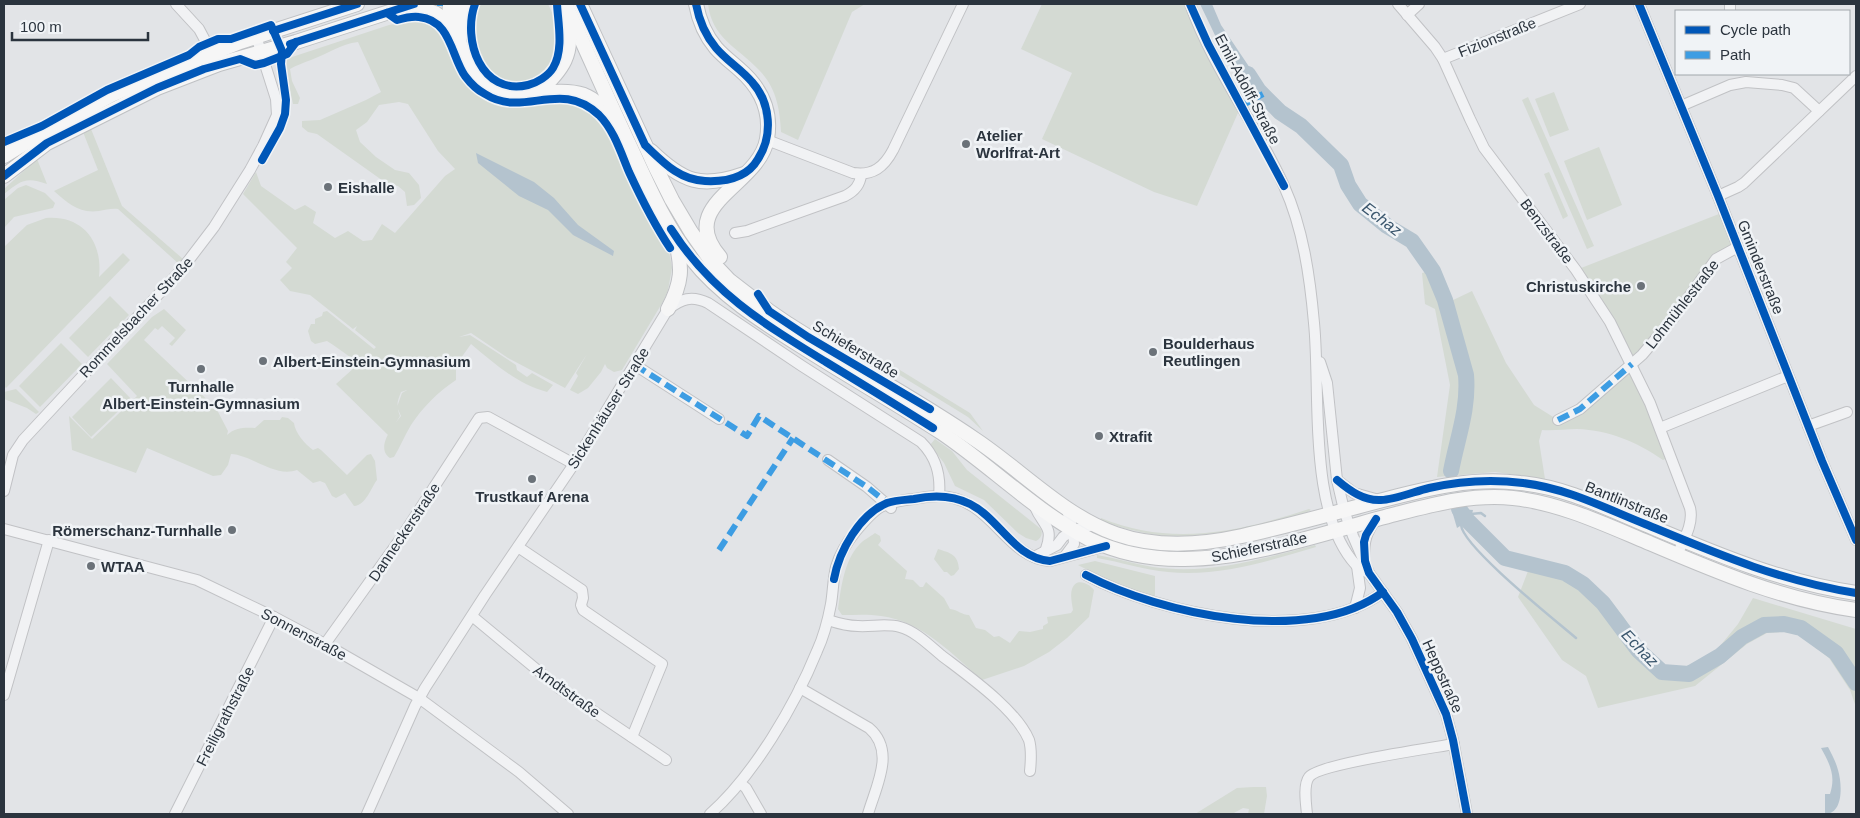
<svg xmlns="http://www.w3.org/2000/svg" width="1860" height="818" font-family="Arial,sans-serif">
<rect width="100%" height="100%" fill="#e2e4e7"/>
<g fill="#d4dad3">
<path d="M478,4H548C556,20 556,26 555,44C555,51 555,61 552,67C549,72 542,76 537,79C504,98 474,66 474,34C473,23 474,13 478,4Z"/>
<path d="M708,4H865L852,12L798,140L781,132C780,109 776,86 758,69C737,47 712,38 708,4Z"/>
<path d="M1042,4H1190L1241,106L1197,206L1154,192L1042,139L1072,73L1021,49Z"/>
<path d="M416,20L429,24L441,31L463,77L475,92L489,101L505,105L521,106L547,102H577L588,110L603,123L648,214L669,251L672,268L668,290L664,300L622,370L614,372L607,368L605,364L601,372L588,388L578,394L570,390L578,376L576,373L587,354L565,388L508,358L471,333L459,337L470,335L516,365L517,370L527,377L532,373L553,385L547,392C517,384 495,364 471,344L456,365V380C439,391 422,408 411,425C405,435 400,447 394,457L390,458C375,448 393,426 401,416L397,407L402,393L407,390L401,392C397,402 396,406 400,416L388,435L336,384L355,367L353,366L350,357C342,351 335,346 327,341L315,344L311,341L308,331L311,324H315V319L322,316L323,312L327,311L374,349L376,347L355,330L357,326L353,329L310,295L290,291L280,280L292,268L286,262L297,248L243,194L256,172L261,186L295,210L305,205L316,212L313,223L335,238L348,231L363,241L372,240L382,224L395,233L445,176L455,169L438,151L408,104L399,102L379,105L367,122L356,130L360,142L376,157L395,170L409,173L419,185L421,198L414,205L407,206L405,192L398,186L386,183L317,134L308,132L302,127V121L320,120L366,100L381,92L358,42C341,44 327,54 311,60C303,63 297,65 290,69L292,81L300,98L298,104H293L284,63L286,59L389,25Z"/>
<path d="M1554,92L1569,130L1550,137L1535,99Z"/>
<path d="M1528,97L1594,246L1587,249L1522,100Z"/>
<path d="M91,129L122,206L183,259L179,264L118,209C112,208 105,210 99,211C79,214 68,203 54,191L98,170L83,132Z"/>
<path d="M1599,147L1622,205L1587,220L1564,161Z"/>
<path d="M37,159L47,184C26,176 20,181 4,194V189Z"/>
<path d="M1549,172L1568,216L1563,219L1544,174Z"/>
<path d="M26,185L45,193L55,203L53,208L14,217L4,228V200L18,188Z"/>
<path d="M1724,212L1738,247L1722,254L1632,364L1672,456L1663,460C1637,442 1609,430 1577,429C1565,429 1553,431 1542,430L1539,441L1545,479L1495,472L1437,477L1450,385L1435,309L1425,304L1422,273L1434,270L1449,302L1472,291L1506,363L1536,408L1534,405L1558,420L1632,364L1576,270Z"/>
<path d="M46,218C83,215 103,242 99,277L123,253L130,260L6,388L4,386V247L27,225Z"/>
<path d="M110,296L129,315L88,357L69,338Z"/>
<path d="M164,309L186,330L172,346L169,344L175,338L162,326L158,330L155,328L144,340L216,408L228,431L227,435C234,428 245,427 255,428L264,420H280L282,417L288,418L294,423C295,433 305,444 313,450L318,448L321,450L347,475L367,455L371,454L375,461L377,480C371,488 366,505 354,506L345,493L336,498L332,496L325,483L320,481L313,483L297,470C275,478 252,455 231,454L228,465L221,475L213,476L147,448L136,473L72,450L69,416L92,439L137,396L107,364L152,317Z"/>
<path d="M61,343L82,364L40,407L19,386Z"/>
<path d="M882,359L970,413L983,431L968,417L880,363Z"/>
<path d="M111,378L131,399L91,437L72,417Z"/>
<path d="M16,389L39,412L36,414L27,408L4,399V392Z"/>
<path d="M935,439L952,451L967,470L1041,529C1043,534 1041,539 1036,541L1026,538L1018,533L984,500L955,486L944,463L930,445Z"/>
<path d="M1309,509L1311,510L1301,516C1275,522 1248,531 1222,535C1179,541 1139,535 1100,520L1101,518C1171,547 1239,532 1309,509Z"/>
<path d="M875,533L880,536L881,541L878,545L907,571L905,579L913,580L920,587H923L926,582L944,598L950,609C958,610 962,615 969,615L976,628L985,630L994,637L999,636L1010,643L1019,631L1030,632L1043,629V626L1048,623L1047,617L1071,613L1073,610C1072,604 1070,595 1072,589C1076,577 1089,583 1094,590L1089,617L1067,638L1049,652L1024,666L982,680C953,655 922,621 881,616C869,614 855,615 842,615L838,609C841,588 844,561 859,545C863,540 870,537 875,533Z"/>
<path d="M1315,545L1316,547C1268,561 1219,577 1168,572C1144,570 1121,562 1097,558V555C1116,558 1134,564 1153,567C1208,575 1262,559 1315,545Z"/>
<path d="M938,549C951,553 958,555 959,569L954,575L951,576L947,572H944L934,559Z"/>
<path d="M1533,558L1555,565L1596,586L1623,616L1647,653L1669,668L1691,667L1715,652L1738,624L1753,598L1856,629V707L1850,690L1829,658L1798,634L1784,632L1767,633L1747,644L1695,686L1598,708L1586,676L1562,660L1518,597Z"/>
<path d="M1095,561L1155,576V598L1099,576L1078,565Z"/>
<path d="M1253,787H1266L1267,796L1264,814H1248L1249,809L1243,808L1232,814H1195L1237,788Z"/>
</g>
<g fill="#b4c3ce">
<path d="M1200,4H1212L1221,25L1254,74L1252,79L1261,91L1250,99L1224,54Z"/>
<path d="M476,153L534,182L554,198L578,225L614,251L613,256L573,235L548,210L519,196L478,163Z"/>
<path d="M1459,509L1473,510L1471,519L1457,528L1452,511Z"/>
<path d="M1828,747C1832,755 1836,762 1838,770C1842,783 1844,814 1825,814V794H1830C1836,776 1830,764 1821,748Z"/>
</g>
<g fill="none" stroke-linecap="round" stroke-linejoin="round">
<g stroke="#b4c3ce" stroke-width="2.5">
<path d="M1471,514L1481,513L1485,516"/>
<path d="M1461,525C1463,547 1555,620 1576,638"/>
</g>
<g stroke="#b4c3ce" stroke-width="16">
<path d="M1248,74L1259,91L1280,112L1301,126L1341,165L1348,185L1360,204L1387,226L1412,241L1433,271L1445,300L1466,375C1469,409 1457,439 1451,471"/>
<path d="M1459,509L1468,521L1505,558L1565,573L1583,584L1603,603L1638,650L1662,672L1689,674L1720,656L1742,637L1764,625L1784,624L1801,628L1836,653L1856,683"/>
</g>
<g stroke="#c1c2c5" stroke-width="12">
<g id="minor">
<path d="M176,4L199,29L214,57"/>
<path d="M1190,4C1213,68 1256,124 1284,186C1303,228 1310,277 1314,323C1321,391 1307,512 1356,565C1359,569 1365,571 1369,573"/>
<path d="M1398,4L1435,47L1443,59L1470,119L1484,148L1576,270L1610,322L1650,403L1690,508C1694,524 1683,541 1677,555"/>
<path d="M1639,4L1718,196L1822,461L1856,540"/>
<path d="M1730,11V4"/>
<path d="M1407,15L1419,4"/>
<path d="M1443,59L1580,4"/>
<path d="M1681,106L1730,85L1746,82L1782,85L1794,88L1819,111"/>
<path d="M767,140L853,173C873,176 884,167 893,150L963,4"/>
<path d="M1718,196L1738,187L1744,183L1856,76"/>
<path d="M735,233L747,231L845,196C855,191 860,185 861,175"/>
<path d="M1320,362L1327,383L1337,480L1344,510L1353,536L1369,573L1397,612L1412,639L1446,714L1453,740L1467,814"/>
<path d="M635,365L719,419"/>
<path d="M1558,420L1580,409L1642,355L1675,316L1716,259L1738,247"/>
<path d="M1808,426L1847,412"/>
<path d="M1660,428L1788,376"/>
<path d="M828,460L867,487L891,508"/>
<path d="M1337,480L1354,493L1379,500"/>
<path d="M4,491L13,455L23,440L182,269L214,227L250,170L263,146L277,115L276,99L256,36"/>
<path d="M1035,507C1043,526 1054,526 1046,549"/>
<path d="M4,529L197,580L274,617L325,644L419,698L519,772L568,814"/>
<path d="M518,547L582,590L583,598L581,605L583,610L662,664L632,737"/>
<path d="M1065,556L1074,544L1073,530L1066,507"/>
<path d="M1034,557L1057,545L1063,537L1073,530L1094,525"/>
<path d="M1364,558C1364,540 1366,534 1376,519"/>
<path d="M1086,575C1160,614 1310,647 1383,592"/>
<path d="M1355,608L1360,588L1357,566"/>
<path d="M472,616L559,688L666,760"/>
<path d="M828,620C837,623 848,626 858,626C872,627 886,623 900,627C915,631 929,645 941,655C967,675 1016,709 1029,740C1032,750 1031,761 1030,771"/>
<path d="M325,644L401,538L479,418L488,417L574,464"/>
<path d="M800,688L869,728C896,751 876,786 868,814"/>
<path d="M4,695L49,540"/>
<path d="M740,783L746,788L761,814"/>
<path d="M175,814L274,617"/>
<path d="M367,814L415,706L425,688L485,595L574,464L668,309C682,299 691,295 708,303L802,366L921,442C936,457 941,474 939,496"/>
<path d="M710,814C754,775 795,705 817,651C824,636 828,620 831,604C833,592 833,579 836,567C840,553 847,542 856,531C877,506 881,503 913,499C921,498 930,496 939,496C992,497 1005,558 1050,561L1106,546"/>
<path d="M1307,814C1306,804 1303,785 1309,777C1318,764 1432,748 1454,744"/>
</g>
</g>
<g stroke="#bfc1c4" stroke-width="16">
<g id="major">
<path d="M450,4C448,20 456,30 460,44C469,77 490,98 526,95C545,93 565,89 584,95C595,99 605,110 613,119"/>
<path d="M565,4C586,49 606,95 627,140C646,180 663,223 691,258C720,295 761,321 801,346C848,376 896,403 942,433C992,467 1035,511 1089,539C1118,553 1149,559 1181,559C1250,560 1329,531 1396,514C1435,504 1472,494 1513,498C1560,503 1604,524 1647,542C1715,571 1782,600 1856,610"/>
<path d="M580,4L655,166L672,200L691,232L712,262L729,280L769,311L788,324C850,364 915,398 976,440C1021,470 1064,516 1116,534C1156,548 1201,545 1242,536C1289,526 1336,512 1383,500C1429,488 1473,477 1520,483C1565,487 1606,508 1647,525C1716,554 1781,582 1856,593"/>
<path d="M696,4C699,20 705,35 716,48C723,56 731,62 739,69C760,87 772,110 767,139C759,186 674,204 720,257"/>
<path d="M412,5L435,13L451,24"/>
<path d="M459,40L463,26V4"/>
<path d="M537,93C562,71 576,53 566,18"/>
<path d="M651,151C683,182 701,189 744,174"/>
<path d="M4,156L33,138L111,95L148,79L240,42L357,4"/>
<path d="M4,176L47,143L157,88L219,64L296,42L414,4"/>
<path d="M668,309C682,283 683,268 675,239"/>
</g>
</g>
<use href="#minor" stroke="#f1f2f4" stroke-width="10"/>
<use href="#major" stroke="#f6f6f6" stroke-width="14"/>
<g stroke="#3d9de3" stroke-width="6" stroke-dasharray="12 6" stroke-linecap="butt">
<path d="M440,4V6"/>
<path d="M1241,106L1263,94"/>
<path d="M635,365L747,436L759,416L867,487L889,504"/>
<path d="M1558,420L1580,409L1632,364"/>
<path d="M719,550L793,438"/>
</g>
<g stroke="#f0f3f6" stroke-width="11">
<g id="cycleway">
<path d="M475,4C462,40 481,96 528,85C537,83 548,76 553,68C564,50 558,23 557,4"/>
<path d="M580,4L645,145C663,162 679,180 705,181C725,182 747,178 758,159C773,136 771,103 752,82C741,69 727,61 716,48C705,35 699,20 696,4"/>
<path d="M1190,4L1208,44L1284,186"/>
<path d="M1639,4L1718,196L1822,461L1856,540"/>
<path d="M387,13L397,20C404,18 412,16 419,17C451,20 451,56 465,76C471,84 477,90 485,94C524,119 560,78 599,115C614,130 621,153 629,172C641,198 654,224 670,248"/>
<path d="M273,31L357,4"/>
<path d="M290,44L414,4"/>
<path d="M4,142L42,126L107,90L189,55L199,47L218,39H231L271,25L282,51L281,64L286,100L285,114L280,128L262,160"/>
<path d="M4,176L47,143L157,88L204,69L240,59L255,65L264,63L287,54L296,42"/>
<path d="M671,229C711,292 764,324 826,362C862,384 898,406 933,428"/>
<path d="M758,294L769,311L808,337L930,409"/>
<path d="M1337,480C1350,491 1364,501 1381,500C1394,500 1416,491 1429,488C1460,481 1491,479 1523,483C1566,488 1605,508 1645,524C1715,553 1780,581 1856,593"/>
<path d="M1376,519L1366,535L1364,542L1365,561L1369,573L1397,612L1412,639L1446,714L1453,740L1467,814"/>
<path d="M1086,575C1160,614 1310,647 1383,592"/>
<path d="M834,579C839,551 860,514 887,503C896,500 905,500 914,499C933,495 952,495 970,504C1000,519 1014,558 1050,561L1106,546"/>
</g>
</g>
<use href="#cycleway" stroke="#0057b8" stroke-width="8"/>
</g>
<g fill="#6b7279" stroke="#f0f3f6" stroke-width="2">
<circle cx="966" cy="144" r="5"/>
<circle cx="328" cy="187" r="5"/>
<circle cx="1641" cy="286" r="5"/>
<circle cx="1153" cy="352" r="5"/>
<circle cx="263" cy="361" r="5"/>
<circle cx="201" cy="369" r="5"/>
<circle cx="1099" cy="436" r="5"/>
<circle cx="532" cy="479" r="5"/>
<circle cx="232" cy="530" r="5"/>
<circle cx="91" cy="566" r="5"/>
</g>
<g text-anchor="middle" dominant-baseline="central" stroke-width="5" stroke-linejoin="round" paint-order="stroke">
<g font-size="15" fill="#2b343e" stroke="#f0f3f6">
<text transform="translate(1497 37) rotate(-22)">Fizionstraße</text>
<text transform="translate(1248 89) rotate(62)">Emil-Adolff-Straße</text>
<text transform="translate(1547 231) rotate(53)">Benzstraße</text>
<text transform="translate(1761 267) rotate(68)">Gminderstraße</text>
<text transform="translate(1682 304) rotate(-52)">Lohmühlestraße</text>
<text transform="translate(136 317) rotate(-47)">Rommelsbacher Straße</text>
<text transform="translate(856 349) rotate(31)">Schieferstraße</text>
<text transform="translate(608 408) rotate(-58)">Sickenhäuser Straße</text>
<text transform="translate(1627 502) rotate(22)">Bantlinstraße</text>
<text transform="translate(404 532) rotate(-56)">Danneckerstraße</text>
<text transform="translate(1259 547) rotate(-12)">Schieferstraße</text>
<text transform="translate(304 634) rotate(28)">Sonnenstraße</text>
<text transform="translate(1443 676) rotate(66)">Heppstraße</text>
<text transform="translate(567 691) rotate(36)">Arndtstraße</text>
<text transform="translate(225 716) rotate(-63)">Freiligrathstraße</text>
</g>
<g font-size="15" font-weight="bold" fill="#2b343e" stroke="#f0f3f6" text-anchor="start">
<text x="976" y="135">Atelier<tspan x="976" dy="17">Worlfrat-Art</tspan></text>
<text x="338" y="187">Eishalle</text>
<text x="1631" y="286" text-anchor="end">Christuskirche</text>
<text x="1163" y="343">Boulderhaus<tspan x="1163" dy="17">Reutlingen</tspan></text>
<text x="273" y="361">Albert-Einstein-Gymnasium</text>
<text x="201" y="386" text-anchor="middle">Turnhalle<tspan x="201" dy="17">Albert-Einstein-Gymnasium</tspan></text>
<text x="1109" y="436">Xtrafit</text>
<text x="532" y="496" text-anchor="middle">Trustkauf Arena</text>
<text x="222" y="530" text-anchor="end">Römerschanz-Turnhalle</text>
<text x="101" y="566">WTAA</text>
</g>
<g font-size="16" font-style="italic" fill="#3a566d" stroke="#f0f3f6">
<text transform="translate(1382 219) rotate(37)">Echaz</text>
<text transform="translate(1640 648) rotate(46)">Echaz</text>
</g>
</g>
<rect width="1860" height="818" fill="none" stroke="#2b343e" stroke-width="10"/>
<rect x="1675" y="10" width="175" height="65" fill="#f0f3f6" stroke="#a1a7ac"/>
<rect x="1685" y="26" width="25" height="8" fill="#0057b8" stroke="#a1a7ac"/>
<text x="1720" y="35" font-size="15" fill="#2b343e">Cycle path</text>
<rect x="1685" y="51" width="25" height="8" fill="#3d9de3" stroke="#a1a7ac"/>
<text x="1720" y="60" font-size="15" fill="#2b343e">Path</text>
<path d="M12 32v8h136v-8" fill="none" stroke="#2b343e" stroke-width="2.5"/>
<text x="20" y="32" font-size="15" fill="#2b343e" stroke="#f0f3f6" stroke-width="4" paint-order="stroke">100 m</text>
</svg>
